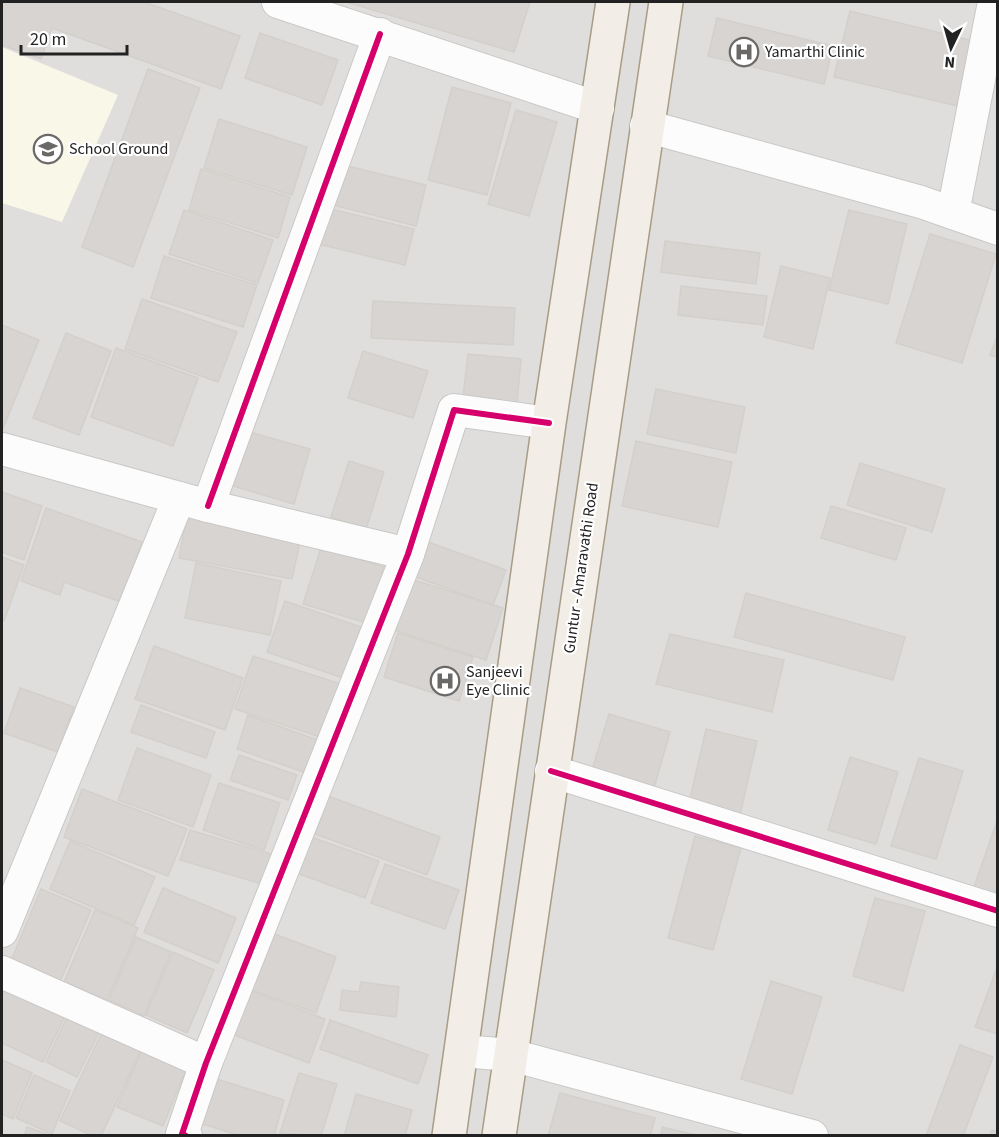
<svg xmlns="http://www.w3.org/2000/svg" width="999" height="1137" font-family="'Source Sans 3',sans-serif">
<rect width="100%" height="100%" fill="#f0eeeb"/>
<rect fill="#dfdedc" x="2" y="2" width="995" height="1133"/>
<path fill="#f8f7e8" d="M2,47L118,95L62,222L2,203Z"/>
<g fill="#d7d4d2" stroke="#d3d0cc" stroke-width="1.5">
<path d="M2,2H144L240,36L221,89L52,28L41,59L2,45Z"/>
<path d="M346,2H530L514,52Z"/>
<path d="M850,11L978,42L962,107L834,77Z"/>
<path d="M717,18L833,46L824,84L708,56Z"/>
<path d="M260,33L338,60L322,105L245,78Z"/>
<path d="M148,69L200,88L133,267L82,247Z"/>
<path d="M452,87L511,103L487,195L428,180Z"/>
<path d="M516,110L557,122L529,216L488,204Z"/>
<path d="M219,119L307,147L292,195L204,168Z"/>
<path d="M339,164L426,185L416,226L329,204Z"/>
<path d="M201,169L290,197L278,238L189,210Z"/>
<path d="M327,208L414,229L405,265L318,244Z"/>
<path d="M184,210L273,240L258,283L169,254Z"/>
<path d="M849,210L907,224L888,304L829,290Z"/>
<path d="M930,234L996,254L962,363L896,343Z"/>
<path d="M665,241L760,253L756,284L661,272Z"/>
<path d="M164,256L257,285L243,327L151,298Z"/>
<path d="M781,266L830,278L813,349L764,337Z"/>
<path d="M681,286L767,296L763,325L678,315Z"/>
<path d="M142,299L237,332L218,382L125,349Z"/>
<path d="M373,301L515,308L513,345L371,338Z"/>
<path d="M2,325L39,340L2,431Z"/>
<path d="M66,333L111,351L79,435L33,418Z"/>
<path d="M998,334V358L990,355Z"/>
<path d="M116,348L198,378L173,446L91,417Z"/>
<path d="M363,351L428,371L413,418L348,398Z"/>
<path d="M468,354L521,359L517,403L463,397Z"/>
<path d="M656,389L745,407L736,453L647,434Z"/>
<path d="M239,429L310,449L294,504L223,483Z"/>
<path d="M636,441L732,462L718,527L622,506Z"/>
<path d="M349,461L384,472L366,529L331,517Z"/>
<path d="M860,463L945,489L932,532L847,505Z"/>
<path d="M2,492L42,506L24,560L2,552Z"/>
<path d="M831,506L906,528L896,560L821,538Z"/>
<path d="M46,508L142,542L121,602L64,582L60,595L21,581Z"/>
<path d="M187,515L301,537L292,579L179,558Z"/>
<path d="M417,538L506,570L493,605L405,573Z"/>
<path d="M321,548L384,567L367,623L303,604Z"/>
<path d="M2,557L24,565L4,621L2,620Z"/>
<path d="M196,563L281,581L270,635L185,618Z"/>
<path d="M408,578L503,608L486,660L391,629Z"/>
<path d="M746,593L905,637L893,680L734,637Z"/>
<path d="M285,601L361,627L343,678L267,652Z"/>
<path d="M398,633L473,657L459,701L384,677Z"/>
<path d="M670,634L784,660L772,712L656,684Z"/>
<path d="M154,646L243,678L225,730L135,699Z"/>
<path d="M253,656L347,686L329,740L235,709Z"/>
<path d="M20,688L74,707L58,752L4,733Z"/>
<path d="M141,705L215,732L206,758L131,732Z"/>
<path d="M609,714L670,732L654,788L592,770Z"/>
<path d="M248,715L326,743L315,776L237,749Z"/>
<path d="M706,729L757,741L738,823L687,812Z"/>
<path d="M137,748L211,775L193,827L118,800Z"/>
<path d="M239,755L297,775L288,800L230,780Z"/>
<path d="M850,757L898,772L876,844L828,830Z"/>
<path d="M919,758L963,771L936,859L891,846Z"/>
<path d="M219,783L280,803L264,850L203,830Z"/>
<path d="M82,789L187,829L168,876L64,837Z"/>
<path d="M328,796L440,837L427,875L315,834Z"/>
<path d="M998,818V899L973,890Z"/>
<path d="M190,830L281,857L272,887L180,860Z"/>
<path d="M308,836L379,861L365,898L294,872Z"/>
<path d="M695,836L741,848L713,950L668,938Z"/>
<path d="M70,841L155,877L134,925L50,889Z"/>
<path d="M385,864L459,890L445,929L371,903Z"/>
<path d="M163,888L236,918L218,963L144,932Z"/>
<path d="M41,889L91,910L59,984L10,963Z"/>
<path d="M875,898L925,911L903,991L853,976Z"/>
<path d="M95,910L138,928L107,1000L64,982Z"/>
<path d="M269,932L336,957L316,1013L249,989Z"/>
<path d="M136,937L171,952L144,1016L109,1000Z"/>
<path d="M173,952L214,970L187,1033L146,1015Z"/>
<path d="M998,965V1034L975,1027Z"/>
<path d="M771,981L822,997L792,1094L741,1079Z"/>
<path d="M361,982L399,987L396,1017L340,1010L342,990L359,992Z"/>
<path d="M7,984L67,1012L43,1062L2,1043V997Z"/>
<path d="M246,989L325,1019L309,1063L229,1033Z"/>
<path d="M70,1011L102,1026L77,1077L46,1062Z"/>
<path d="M330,1020L428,1055L418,1084L320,1049Z"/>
<path d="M102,1032L141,1050L101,1136H93L60,1121Z"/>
<path d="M960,1045L993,1057L963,1136H926Z"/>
<path d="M144,1046L188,1065L163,1126L117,1107Z"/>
<path d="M2,1060L32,1073L13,1119L2,1114Z"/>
<path d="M299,1073L337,1084L321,1136L280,1133Z"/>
<path d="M34,1075L70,1091L52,1134L16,1118Z"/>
<path d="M207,1076L284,1100L274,1136H241L193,1121Z"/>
<path d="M560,1093L655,1118L650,1136H548Z"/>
<path d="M356,1094L412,1110L405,1136H344Z"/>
<path d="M27,1127L52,1136H24Z"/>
<path d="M662,1127L700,1136H661Z"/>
<path d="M992,1130L998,1132V1136H989Z"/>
</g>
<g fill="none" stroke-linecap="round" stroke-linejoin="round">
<g stroke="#c9c8c7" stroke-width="34">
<g id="minor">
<path d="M278,2L598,108"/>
<path d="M646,126L921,202L998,229"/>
<path d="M953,213L994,2"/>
<path d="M2,449L208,506L408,554"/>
<path d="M208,506L380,34"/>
<path d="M551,771L998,911"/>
<path d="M2,931L179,498"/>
<path d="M2,972L206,1063"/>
<path d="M461,1051L511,1055L812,1136"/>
<path d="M186,1136L182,1134L206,1063L408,554L454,410L549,423"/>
</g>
</g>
<g stroke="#a79c86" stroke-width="36">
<g id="primary">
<path d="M449,1136L549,423L613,2"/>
<path d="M499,1136L666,2"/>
</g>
</g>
<use href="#minor" stroke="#fdfcfc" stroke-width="32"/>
<use href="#primary" stroke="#f3ede7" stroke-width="33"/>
<g stroke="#fff" stroke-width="10">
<g id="cycleway">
<path d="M208,506L380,34"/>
<path d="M551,771L998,911"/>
<path d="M186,1136L182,1134L206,1063L408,554L454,410L549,423"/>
</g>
</g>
<use href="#cycleway" stroke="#d6006c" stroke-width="6"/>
</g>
<defs>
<g id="hospital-ring" transform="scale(1.5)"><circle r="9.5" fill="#fff" stroke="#6a6968" stroke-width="1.5"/><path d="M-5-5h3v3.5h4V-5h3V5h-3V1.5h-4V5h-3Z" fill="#6a6968"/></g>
<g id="school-ring" transform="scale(1.5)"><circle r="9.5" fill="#fff" stroke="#6a6968" stroke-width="1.5"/><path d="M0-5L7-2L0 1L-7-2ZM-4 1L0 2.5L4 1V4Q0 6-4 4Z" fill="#6a6968"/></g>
</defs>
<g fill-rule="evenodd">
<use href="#hospital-ring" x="744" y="52"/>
<use href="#school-ring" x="48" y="149"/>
<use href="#hospital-ring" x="445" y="681"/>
</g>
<g text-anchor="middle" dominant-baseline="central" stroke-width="4.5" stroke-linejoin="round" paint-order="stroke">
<g font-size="16" fill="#222" stroke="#fff" text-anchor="start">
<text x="765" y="52">Yamarthi Clinic</text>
<text x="69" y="149">School Ground</text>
<text x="466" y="672">Sanjeevi<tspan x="466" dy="18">Eye Clinic</tspan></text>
</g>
<g font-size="16" fill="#222" stroke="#fff">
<text transform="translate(581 568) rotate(-82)">Guntur - Amaravathi Road</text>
</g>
</g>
<rect width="999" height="1137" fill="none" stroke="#222222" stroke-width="6"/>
<g transform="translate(951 48) rotate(185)" stroke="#ffffff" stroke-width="4.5" paint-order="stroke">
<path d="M0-4.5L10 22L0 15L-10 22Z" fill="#222222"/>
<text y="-9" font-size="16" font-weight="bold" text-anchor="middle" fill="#222222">N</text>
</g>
<path d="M21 45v9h106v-9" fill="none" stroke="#222222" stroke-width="3"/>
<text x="30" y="45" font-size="18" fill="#222222" stroke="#ffffff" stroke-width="4.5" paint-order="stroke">20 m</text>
</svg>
